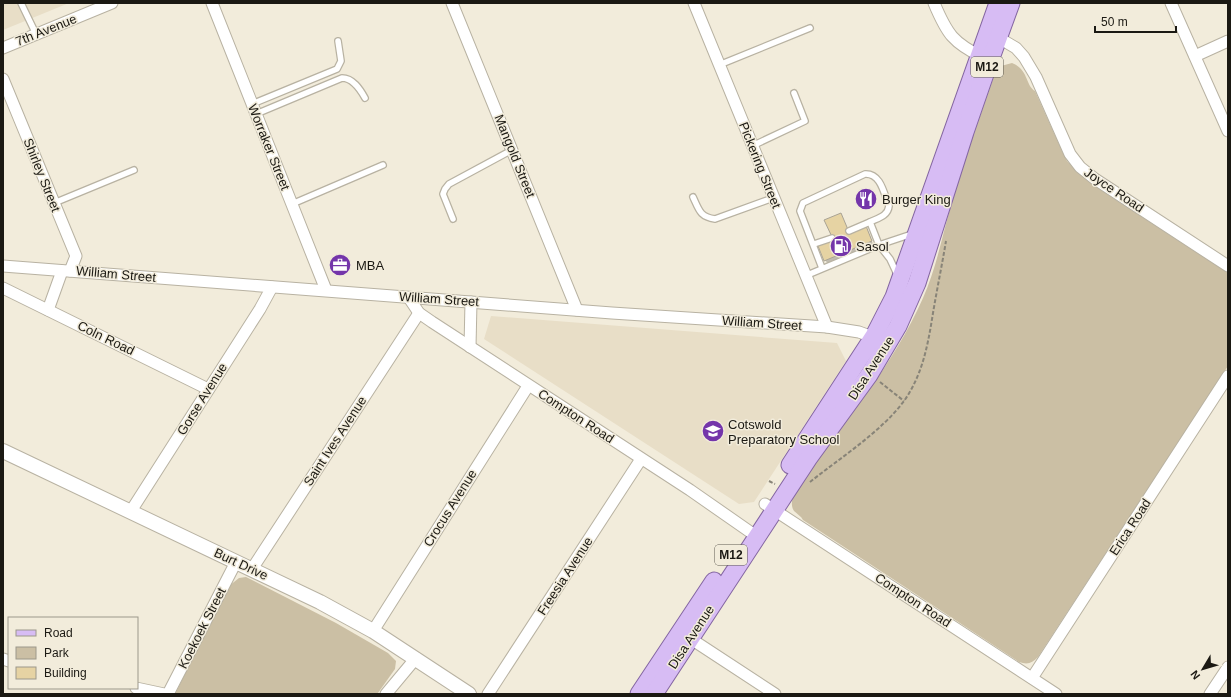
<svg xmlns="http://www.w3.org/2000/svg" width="1231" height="697" font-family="Arial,sans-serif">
<rect width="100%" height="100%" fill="#f2ecdb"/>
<g fill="#e8dec7">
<path d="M3,3H69L3,30Z"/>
<path d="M491,316L837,343L846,361L754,502L739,504L484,339Z"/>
</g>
<g fill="#cbbfa4">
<path d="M1012,63C1029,70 1025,85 1035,91L1063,153L1067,161L1077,172L1096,187L1228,273V366L1038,657C1032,663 1028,665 1019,662L803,520C801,516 797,514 794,511C787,500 799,486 804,478C846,420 894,364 923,298C938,264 944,227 955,191C967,153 980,116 993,79L1001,66Z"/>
<path d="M246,577L336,623L388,653L396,661L395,669L378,693L175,694L229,586L239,578Z"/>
</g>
<path fill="#0003" d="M867,229L873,244L827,263L819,246L849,234Z"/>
<path fill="#e6d3a3" stroke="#a9a394" d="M841,213L849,232L866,226L872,241L824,261L818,246L833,239L824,220Z"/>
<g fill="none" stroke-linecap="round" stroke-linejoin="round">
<g stroke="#b8b2a2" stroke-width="8">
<g id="service">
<path d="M21,3L36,34"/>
<path d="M719,65L810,28"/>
<path d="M252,104L337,69L341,61L338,41"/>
<path d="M256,114L342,78C353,78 360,89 365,98"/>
<path d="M752,146L805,121L794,93"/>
<path d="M693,197C699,210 700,217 715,219L773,198"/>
<path d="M54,203L134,170"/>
<path d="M292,204L383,165"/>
<path d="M453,219L443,194L445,189L449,184L512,150"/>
<path d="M849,231L870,222"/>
<path d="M814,244L832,238"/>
<path d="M822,268L800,211L803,203L865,174C881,173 884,194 889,206C888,216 878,218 870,222L879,245L890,259L897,274"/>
<path d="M805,276L879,245L912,234"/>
</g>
</g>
<g stroke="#b8b2a2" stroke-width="13">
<g id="minor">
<path d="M212,3L326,290"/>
<path d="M452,3L577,310"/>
<path d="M694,3L827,327"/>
<path d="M934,3C947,34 953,43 984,58"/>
<path d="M1171,3L1228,131"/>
<path d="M994,35L1016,48L1024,57L1036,77L1070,154L1080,167L1095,179L1228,266"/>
<path d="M3,48L112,3"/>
<path d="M1195,56L1228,41"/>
<path d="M3,79L76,256L70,271"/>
<path d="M3,266L612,313L827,327L859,332L878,339"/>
<path d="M3,288L208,389"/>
<path d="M409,298L419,313L432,322L690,490L756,536"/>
<path d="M48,310L62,271"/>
<path d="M470,347L471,302"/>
<path d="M765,504L1056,694"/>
<path d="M131,511L260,309L272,287"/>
<path d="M252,569L419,313"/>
<path d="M373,631L528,386"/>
<path d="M685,635L775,694"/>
<path d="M3,659L9,661"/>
<path d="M1032,678L1228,376"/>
<path d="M136,688L164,694"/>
<path d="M168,694L236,562"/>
<path d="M386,694L416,658"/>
<path d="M488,694L641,459"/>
<path d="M1210,694L1228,667"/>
</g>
</g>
<g stroke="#b8b2a2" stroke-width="16">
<path id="tertiary" d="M3,451L320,602L373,631L469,694"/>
</g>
<g stroke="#8466a1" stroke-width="19">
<g id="primary">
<path d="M790,465L874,336L894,297L998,3"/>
<path d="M639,694L714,581"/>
<path d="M654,694L808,459L869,375L898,326L917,283L965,132L984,77L1011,3"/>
</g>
</g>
<g stroke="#888478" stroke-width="2" stroke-dasharray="4 2" stroke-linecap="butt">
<path d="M880,382L904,401"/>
<path d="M769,481L775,484"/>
<path d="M810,482C840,458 881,432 904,401C923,374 928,344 933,313C937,289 942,265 946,241"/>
</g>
<use href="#service" stroke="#fff" stroke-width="5.5"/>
<use href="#minor" stroke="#fff" stroke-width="11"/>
<use href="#tertiary" stroke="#fff" stroke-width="14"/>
<use href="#primary" stroke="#d7bcf4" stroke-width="17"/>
</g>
<defs>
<g id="restaurant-disc" transform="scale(1.15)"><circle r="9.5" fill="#7435aa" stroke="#f2ecdb"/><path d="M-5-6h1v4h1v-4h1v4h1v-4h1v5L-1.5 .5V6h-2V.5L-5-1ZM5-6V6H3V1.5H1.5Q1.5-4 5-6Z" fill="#fff"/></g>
<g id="fuel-disc" transform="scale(1.15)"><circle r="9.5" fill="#7435aa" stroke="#f2ecdb"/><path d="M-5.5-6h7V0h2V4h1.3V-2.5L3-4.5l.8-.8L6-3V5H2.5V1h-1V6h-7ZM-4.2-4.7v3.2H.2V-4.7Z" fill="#fff"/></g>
<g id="office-disc" transform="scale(1.15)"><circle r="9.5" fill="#7435aa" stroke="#f2ecdb"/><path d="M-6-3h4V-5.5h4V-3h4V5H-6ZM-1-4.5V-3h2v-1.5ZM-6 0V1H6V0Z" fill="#fff"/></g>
<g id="school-disc" transform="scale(1.15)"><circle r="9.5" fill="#7435aa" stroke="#f2ecdb"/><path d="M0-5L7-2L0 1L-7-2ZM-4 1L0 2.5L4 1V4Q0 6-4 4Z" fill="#fff"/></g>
</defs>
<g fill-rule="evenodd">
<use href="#restaurant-disc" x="866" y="199"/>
<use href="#fuel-disc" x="841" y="246"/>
<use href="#office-disc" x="340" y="265"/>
<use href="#school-disc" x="713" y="431"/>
</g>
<g text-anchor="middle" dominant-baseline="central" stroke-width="3" stroke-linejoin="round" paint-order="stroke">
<g fill="#f2ecdb" stroke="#5c584f" stroke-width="1">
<rect x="971" y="57" width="32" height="20" rx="3"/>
<rect x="715" y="545" width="32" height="20" rx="3"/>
</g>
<g font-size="12" font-weight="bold" fill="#1b1913">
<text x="987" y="67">M12</text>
<text x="731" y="555">M12</text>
</g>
<g font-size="13" fill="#1b1913" stroke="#f2ecdb">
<text transform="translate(46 30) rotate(-22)">7th Avenue</text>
<text transform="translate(269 147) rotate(68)">Worraker Street</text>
<text transform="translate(515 156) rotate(68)">Mangold Street</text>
<text transform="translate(760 165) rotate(68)">Pickering Street</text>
<text transform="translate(42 175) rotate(68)">Shirley Street</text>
<text transform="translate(1114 190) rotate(34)">Joyce Road</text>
<text transform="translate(116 274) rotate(5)">William Street</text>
<text transform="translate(439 299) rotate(4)">William Street</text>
<text transform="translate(762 323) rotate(4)">William Street</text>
<text transform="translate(106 338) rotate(26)">Coln Road</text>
<text transform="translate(871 368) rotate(-57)">Disa Avenue</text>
<text transform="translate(202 399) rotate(-58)">Gorse Avenue</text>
<text transform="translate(576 416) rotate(33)">Compton Road</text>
<text transform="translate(335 441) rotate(-57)">Saint Ives Avenue</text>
<text transform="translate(450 508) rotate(-58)">Crocus Avenue</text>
<text transform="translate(1130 527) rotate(-57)">Erica Road</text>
<text transform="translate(241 564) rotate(25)">Burt Drive</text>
<text transform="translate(565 576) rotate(-57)">Freesia Avenue</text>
<text transform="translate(913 600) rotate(33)">Compton Road</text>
<text transform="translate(202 628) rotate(-63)">Koekoek Street</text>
<text transform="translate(691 637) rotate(-57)">Disa Avenue</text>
</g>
<g font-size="13" fill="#1b1913" stroke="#f2ecdb" text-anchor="start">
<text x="882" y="199">Burger King</text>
<text x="856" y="246">Sasol</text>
<text x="356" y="265">MBA</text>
<text x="728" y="424">Cotswold<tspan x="728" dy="15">Preparatory School</tspan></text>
</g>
</g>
<rect width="1231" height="697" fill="none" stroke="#1b1913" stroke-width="8"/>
<rect x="8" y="617" width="130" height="72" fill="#f2ecdb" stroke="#9c988b"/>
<rect x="16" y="630" width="20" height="6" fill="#d7bcf4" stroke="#9c988b"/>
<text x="44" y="637" font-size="12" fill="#1b1913">Road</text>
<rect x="16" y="647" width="20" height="12" fill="#cbbfa4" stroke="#9c988b"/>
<text x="44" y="657" font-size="12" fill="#1b1913">Park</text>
<rect x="16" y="667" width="20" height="12" fill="#e6d3a3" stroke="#9c988b"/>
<text x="44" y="677" font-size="12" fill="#1b1913">Building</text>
<g transform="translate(1203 669) rotate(232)" stroke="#f2ecdb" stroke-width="3" paint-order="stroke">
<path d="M0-3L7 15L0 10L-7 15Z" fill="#1b1913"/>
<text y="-6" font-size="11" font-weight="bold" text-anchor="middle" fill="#1b1913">N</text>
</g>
<path d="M1095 26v6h81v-6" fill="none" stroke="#1b1913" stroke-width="2"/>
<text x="1101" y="26" font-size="12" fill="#1b1913" stroke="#f2ecdb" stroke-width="3" paint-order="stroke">50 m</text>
</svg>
